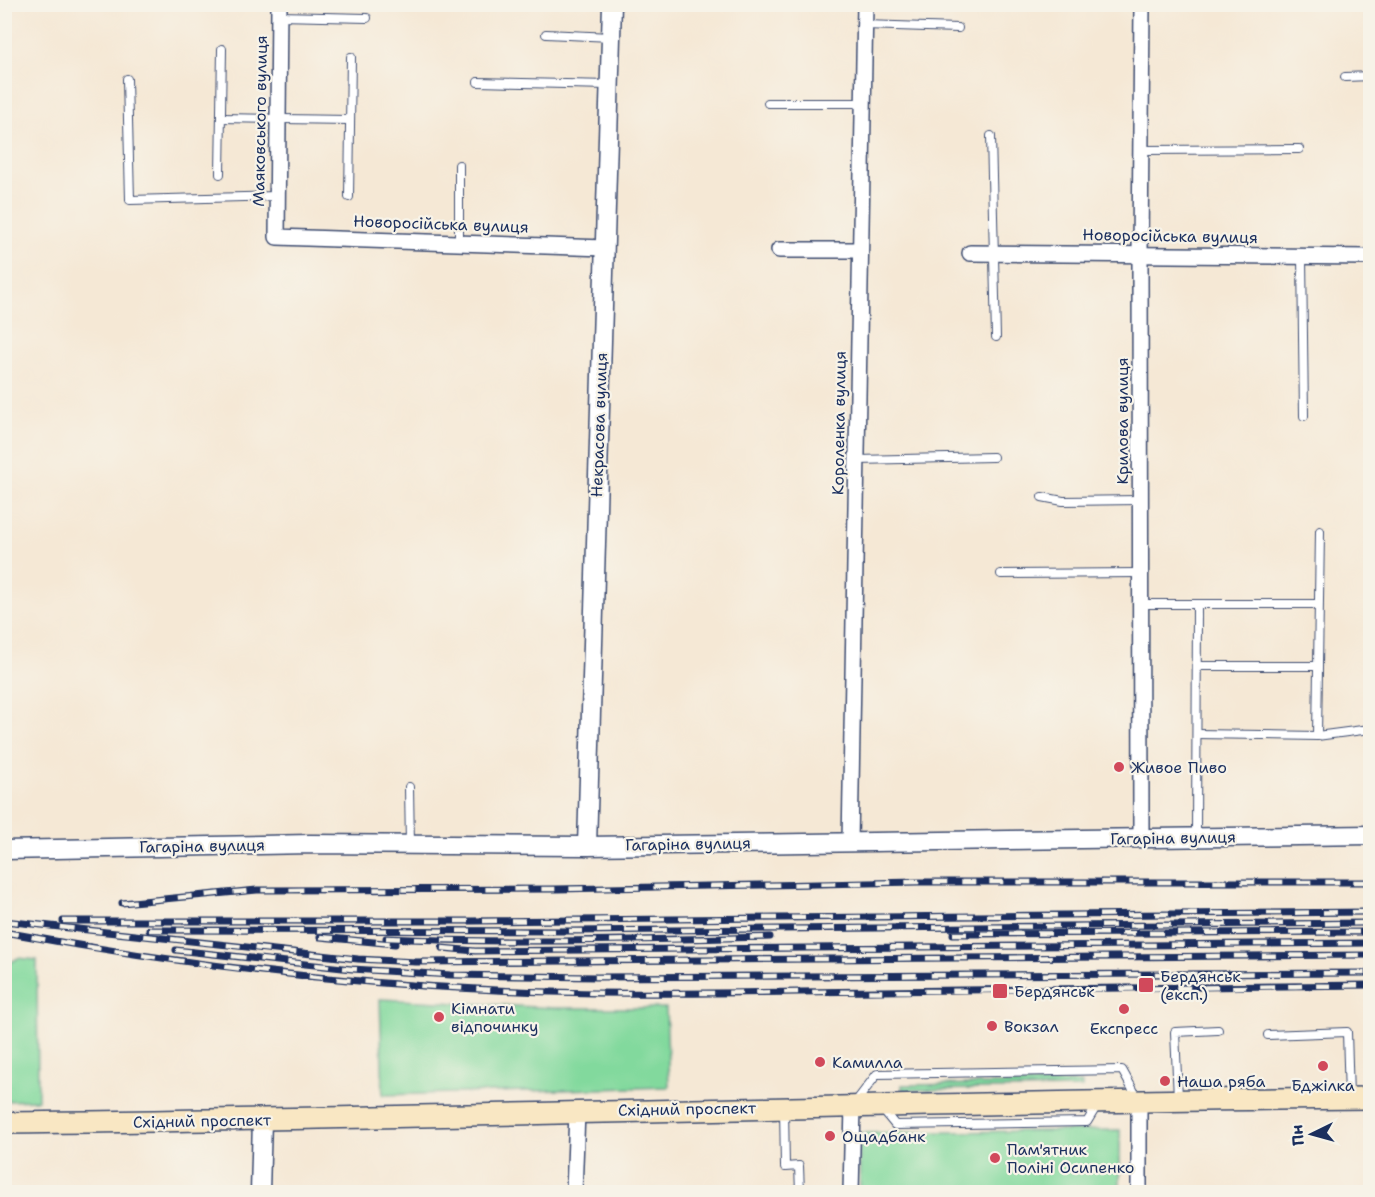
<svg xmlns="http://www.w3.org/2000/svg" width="1375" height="1197" font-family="'Shantell Sans',sans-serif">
<rect width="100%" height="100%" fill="#f7f3e8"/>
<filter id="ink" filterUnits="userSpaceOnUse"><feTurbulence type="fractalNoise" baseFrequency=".0167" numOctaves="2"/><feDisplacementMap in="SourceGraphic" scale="12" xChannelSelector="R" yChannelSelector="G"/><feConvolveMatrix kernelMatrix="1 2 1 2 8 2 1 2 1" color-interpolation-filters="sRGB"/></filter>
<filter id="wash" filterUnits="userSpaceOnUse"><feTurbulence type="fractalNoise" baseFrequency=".008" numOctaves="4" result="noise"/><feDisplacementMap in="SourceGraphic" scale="24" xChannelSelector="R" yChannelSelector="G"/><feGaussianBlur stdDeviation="1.35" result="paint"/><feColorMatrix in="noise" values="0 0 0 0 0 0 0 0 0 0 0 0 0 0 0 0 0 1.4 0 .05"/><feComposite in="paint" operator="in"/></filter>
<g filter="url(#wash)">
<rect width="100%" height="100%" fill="#f5e8d5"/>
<g fill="#82d99d" stroke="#4e847e" stroke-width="1.5">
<path d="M18,958L37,960L38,1100L5,1101V966Z"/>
<path d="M380,999L555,1008H666L669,1087L383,1095Z"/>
<path d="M1082,1083V1088L902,1090V1085Z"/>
<path d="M1120,1130V1192H860L859,1133Z"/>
</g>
</g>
<g filter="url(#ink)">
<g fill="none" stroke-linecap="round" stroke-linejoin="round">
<g stroke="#3c4b70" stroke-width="10">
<g id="service">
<path d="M279,16L367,18"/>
<path d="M864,25L958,28"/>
<path d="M546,34L611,37"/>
<path d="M1345,77L1370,76"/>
<path d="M127,79L130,200L277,196"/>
<path d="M478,82L609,85"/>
<path d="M768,103H863"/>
<path d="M221,118L350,120"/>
<path d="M991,136L996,337"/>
<path d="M1141,150L1299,149"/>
<path d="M220,174L222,49"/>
<path d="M349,197L351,57"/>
<path d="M459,243V165"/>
<path d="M1302,256L1304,416"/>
<path d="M857,460L993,457"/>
<path d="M1042,497L1063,501L1140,500"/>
<path d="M1001,574L1140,573"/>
<path d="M1140,604H1197"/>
<path d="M1197,666H1318"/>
<path d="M1197,734L1317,736L1370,729"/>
<path d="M1317,736L1320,531"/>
<path d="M409,787L410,845"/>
<path d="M1196,837L1197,604H1318"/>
<path d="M1268,1035L1347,1032L1349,1097"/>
<path d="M1178,1098L1175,1032L1218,1030"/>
<path d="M855,1103L877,1074L1122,1070L1138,1099"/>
<path d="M784,1108L785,1167L799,1166L800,1192"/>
<path d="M882,1109L895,1125L1087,1122L1098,1104"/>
</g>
</g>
<g stroke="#3c4b70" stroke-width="18">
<g id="minor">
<path d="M279,4L277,237L605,248"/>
<path d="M779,250H860"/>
<path d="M970,253L1370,257"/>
<path d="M1141,838L1140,254L1142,4"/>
<path d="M850,843L865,4"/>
<path d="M1139,1100V1192"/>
<path d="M574,1192L577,1112"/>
<path d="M851,1192L853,1106"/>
</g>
</g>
<g stroke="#3c4b70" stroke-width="21">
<g id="tertiary">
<path d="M587,846L612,4"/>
<path d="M4,850L310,844L587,846L1370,835"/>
<path d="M260,1192L262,1120"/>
</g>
</g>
<g stroke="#3c4b70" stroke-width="24">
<path id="secondary" d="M4,1123C460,1118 915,1102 1370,1098"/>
</g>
<use href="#service" stroke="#fff" stroke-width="8"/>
<use href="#minor" stroke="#fff" stroke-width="15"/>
<use href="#tertiary" stroke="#fff" stroke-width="18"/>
<use href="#secondary" stroke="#f9e7c3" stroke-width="21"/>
<g stroke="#1b2f5e" stroke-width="7">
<g id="rail">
<path d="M122,903L257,890L556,889L918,882H1370"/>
<path d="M4,921L358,959L416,962L1370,955"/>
<path d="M63,921H471L1370,912"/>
<path d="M149,930L572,931L1370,923"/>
<path d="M4,932C166,962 332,983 496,990C597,995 698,993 799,992C990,991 1180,988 1370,985"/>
<path d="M953,934L1370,932"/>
<path d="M320,937L395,944"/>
<path d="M386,938C514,944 642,940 770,937"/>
<path d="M442,948L475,951L1370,943"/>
<path d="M176,950L352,969L451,975L597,977L1370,973"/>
</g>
</g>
<use href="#rail" stroke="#f7f3e8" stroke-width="4.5" stroke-dasharray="14" stroke-linecap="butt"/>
</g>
</g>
<g fill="#d1495b" stroke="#f7f3e8" stroke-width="2">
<circle cx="1119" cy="767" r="6"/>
<rect x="1138" y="977" width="16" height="16" rx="3"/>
<rect x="992" y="983" width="16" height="16" rx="3"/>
<circle cx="1124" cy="1009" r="6"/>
<circle cx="439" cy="1017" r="6"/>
<circle cx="992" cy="1026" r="6"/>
<circle cx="820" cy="1062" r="6"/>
<circle cx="1323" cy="1066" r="6"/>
<circle cx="1165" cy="1081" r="6"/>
<circle cx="830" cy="1136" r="6"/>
<circle cx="995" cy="1158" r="6"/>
</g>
<g text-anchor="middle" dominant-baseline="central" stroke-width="4.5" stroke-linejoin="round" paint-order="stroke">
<g font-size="16" fill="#1b2f5e" stroke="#f7f3e8">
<text transform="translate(260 121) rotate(-89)">Маяковського вулиця</text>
<text transform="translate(441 224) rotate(2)">Новоросійська вулиця</text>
<text transform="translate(1170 236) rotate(1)">Новоросійська вулиця</text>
<text transform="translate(1122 421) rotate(-90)">Крилова вулиця</text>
<text transform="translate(839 423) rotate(-89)">Короленка вулиця</text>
<text transform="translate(599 425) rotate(-88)">Некрасова вулиця</text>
<text transform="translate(1173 838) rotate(-1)">Гагаріна вулиця</text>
<text transform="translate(688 844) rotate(-1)">Гагаріна вулиця</text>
<text transform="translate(202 846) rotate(-1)">Гагаріна вулиця</text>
<text transform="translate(687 1109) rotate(-1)">Східний проспект</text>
<text transform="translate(202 1121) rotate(-1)">Східний проспект</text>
</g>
<g font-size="16" fill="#1b2f5e" stroke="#f7f3e8" text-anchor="start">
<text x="1131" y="767">Живое Пиво</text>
<text x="1160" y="976">Бердянськ<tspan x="1160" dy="18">(експ.)</tspan></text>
<text x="1014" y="991">Бердянськ</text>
<text x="451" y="1008">Кімнати<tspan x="451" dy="18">відпочинку</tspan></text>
<text x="1004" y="1026">Вокзал</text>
<text x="1124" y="1028" text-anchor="middle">Експресс</text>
<text x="832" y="1062">Камилла</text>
<text x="1177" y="1081">Наша ряба</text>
<text x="1323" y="1085" text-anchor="middle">Бджілка</text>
<text x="842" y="1136">Ощадбанк</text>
<text x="1007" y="1149">Пам'ятник<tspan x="1007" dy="18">Поліні Осипенко</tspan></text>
</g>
</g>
<rect width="1375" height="1197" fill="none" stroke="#f7f3e8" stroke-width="24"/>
<g transform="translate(1312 1134) rotate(265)" stroke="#f7f3e8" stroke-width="4.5" paint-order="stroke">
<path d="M0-4.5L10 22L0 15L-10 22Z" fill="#1b2f5e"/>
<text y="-9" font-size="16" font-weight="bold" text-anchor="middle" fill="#1b2f5e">Пн</text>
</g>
</svg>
